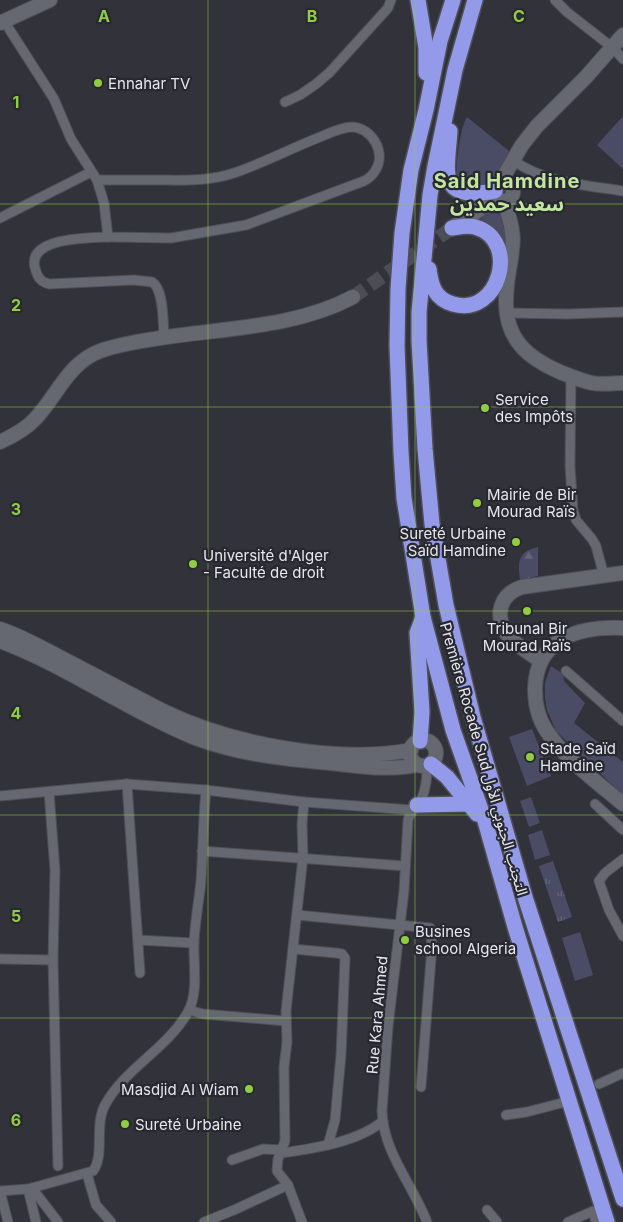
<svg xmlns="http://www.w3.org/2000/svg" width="623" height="1222" font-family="Inter,'Noto Sans Arabic',sans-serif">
<defs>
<pattern id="forest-firs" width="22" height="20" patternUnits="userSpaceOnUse" patternTransform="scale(1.25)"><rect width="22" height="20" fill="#494c64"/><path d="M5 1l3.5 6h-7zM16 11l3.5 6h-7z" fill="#63667a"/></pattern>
<pattern id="park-tufts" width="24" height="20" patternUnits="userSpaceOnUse" patternTransform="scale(1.25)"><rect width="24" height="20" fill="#494c64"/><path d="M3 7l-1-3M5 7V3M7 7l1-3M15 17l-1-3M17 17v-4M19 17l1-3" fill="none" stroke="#63667a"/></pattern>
</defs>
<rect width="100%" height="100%" fill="#31323a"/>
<g fill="#494c64">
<path d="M623,116V169L597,145Z"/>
<path d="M467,117L509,151C501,175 497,182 473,190C468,187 461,185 458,178C454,170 461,124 467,117Z"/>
<path d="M495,210L503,213L509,251L501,235L479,221L488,213Z"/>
<path d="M551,666L563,674L564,681L585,703L574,723L623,762V795L556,731L547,710L545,698V683Z"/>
<path d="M532,729L551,776L527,786L509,737Z"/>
<path d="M531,797L540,823L529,827L520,801Z"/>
<path d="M542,830L550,855L535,860L528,835Z"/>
<path d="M580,932L593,975L575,981L562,938Z"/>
</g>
<path fill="url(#forest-firs)" d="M538,547V576L520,580C518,562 517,552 538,547Z"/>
<path fill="url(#park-tufts)" d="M553,861L572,917L558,922L539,866Z"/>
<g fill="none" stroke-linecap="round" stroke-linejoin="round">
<path stroke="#4c4d55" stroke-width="14" stroke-dasharray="14 7" stroke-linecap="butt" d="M353,297L452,228"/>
<g stroke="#4e4f56" stroke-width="11">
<g id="street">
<path d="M555,0L567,12L613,48L623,59"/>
<path d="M4,21L54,99L71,139L97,180L104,203L108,237L171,238L246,225L364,181C368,179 372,176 375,171C387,153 372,127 351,127C338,128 326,135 315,139C288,150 261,164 234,173C207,182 181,180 154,180C135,180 116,180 97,180"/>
<path d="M285,102L300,95L316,84L330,72L388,8L391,0"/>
<path d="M514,161C546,183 585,185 623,191"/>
<path d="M0,218L91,172"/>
<path d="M108,237C89,238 27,237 35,268C37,276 40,282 49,284L134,280L152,282C164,289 163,323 164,337"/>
<path d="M507,313L568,314L623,312"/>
<path d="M571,376L570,466L573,510L576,520L592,539L596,546L604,576"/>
<path d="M566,671L623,721"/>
<path d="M427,766C427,778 426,793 419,803C415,809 410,812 408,820L404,891L388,1027L382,1111C383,1152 413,1185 427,1222"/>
<path d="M127,784L140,973"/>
<path d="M49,792L55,870L53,960L58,1166"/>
<path d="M0,796L127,784L206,790L304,802L412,810"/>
<path d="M595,804L623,830"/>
<path d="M202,851L405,866"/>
<path d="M623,859L605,873L599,881L609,910L623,936"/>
<path d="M297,915L430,928L432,946L421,1087"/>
<path d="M138,940L194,943"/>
<path d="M293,949L336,953L342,954L345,958L341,1055L335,1120L328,1145"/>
<path d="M0,959L53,960"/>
<path d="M189,1010L203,1014L286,1021"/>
<path d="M599,1084L623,1073"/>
<path d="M506,1115L527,1112L569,1101"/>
<path d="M232,1160L263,1149L282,1150L283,1153C315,1148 358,1142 383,1121"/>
<path d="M87,1174L96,1205L111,1222"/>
<path d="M32,1188L58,1222"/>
<path d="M28,1189L36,1222"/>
<path d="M0,1191L28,1189L93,1171C105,1155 94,1125 105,1105C125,1068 167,1049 188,1012C199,992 193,963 194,942C195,921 199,901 201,881C203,851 203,821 206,790"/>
<path d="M0,1191L8,1222"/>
<path d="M487,1210L497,1222"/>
<path d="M204,1222L234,1210L288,1185"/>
<path d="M302,1222L288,1185L277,1171L278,1159L285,1141L284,1067L287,1042L286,1011L303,857L302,824L304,802"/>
<path d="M568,1222L593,1211L596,1222"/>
</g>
</g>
<g stroke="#4e4f56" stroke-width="16">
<g id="secondary">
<path d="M0,23L50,0"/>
<circle cx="504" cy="192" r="9"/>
<path d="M498,186L522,145L537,126L586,77L623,35"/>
<path d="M503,201C523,245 506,259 506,302C506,340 528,358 560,372C570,376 582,381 592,383C602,385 613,383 623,383"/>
<path d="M452,228L497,198"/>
<path d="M0,442C13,436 26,429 35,419C57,396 68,363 100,351C119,344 140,341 160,338C223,328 295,328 353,297"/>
<path d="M623,628C580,626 536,638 535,689C535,703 538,718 546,730C565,759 597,782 623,804"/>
<path d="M0,629C18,635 35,644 52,653C89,672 126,692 163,711C231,744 336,764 411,750"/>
<path d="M0,641C67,666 127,710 193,737C237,754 284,759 330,763C359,766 389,771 417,765"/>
<path d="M541,661C533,656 511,641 507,634C494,615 500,594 522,587L623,573"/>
<circle cx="423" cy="753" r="13"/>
</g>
</g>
<g stroke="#4e4f56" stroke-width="18">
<g id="highway">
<path d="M418,0L426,48V73"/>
<path d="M453,0L440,41L426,110L411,170L402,233L398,289L397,346L401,452L404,498L423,617L453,730L485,821L515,927L607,1222"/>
<path d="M475,0L455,70L435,166L430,195L419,312V341L425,449L432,524L446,605L473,717L525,897L623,1199"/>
<path d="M450,131C447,175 437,201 495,191"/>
<path d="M429,269C431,286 435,299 453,304C499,318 521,240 475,227C468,225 459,227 452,228"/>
<path d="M420,741L422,712L417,633L423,617"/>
<path d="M431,764L447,777L477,814"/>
<path d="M417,805L468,804"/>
</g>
</g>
<use href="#street" stroke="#666871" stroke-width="9"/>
<use href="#secondary" stroke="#666871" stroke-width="14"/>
<use href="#highway" stroke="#949aea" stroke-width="15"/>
</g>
<path fill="none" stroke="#91cd40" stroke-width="1" stroke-opacity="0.55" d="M208,0V1222M415,0V1222M0,204H623M0,407H623M0,611H623M0,815H623M0,1018H623"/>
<g fill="#91cd40" stroke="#272830" stroke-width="2">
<circle cx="98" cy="83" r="5"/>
<circle cx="485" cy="408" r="5"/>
<circle cx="477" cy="503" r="5"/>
<circle cx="516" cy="542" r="5"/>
<circle cx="193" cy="564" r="5"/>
<circle cx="527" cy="611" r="5"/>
<circle cx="530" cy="757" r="5"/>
<circle cx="405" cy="940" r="5"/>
<circle cx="249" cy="1089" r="5"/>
<circle cx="125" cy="1124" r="5"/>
</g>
<g text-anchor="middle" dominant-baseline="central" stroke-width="4.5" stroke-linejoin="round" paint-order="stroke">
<g font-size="15" fill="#e6e6ec" stroke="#272830" text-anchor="start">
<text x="108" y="83">Ennahar TV</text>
<text x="495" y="399">Service<tspan x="495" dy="17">des Impôts</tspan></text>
<text x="487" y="494">Mairie de Bir<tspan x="487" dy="17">Mourad Raïs</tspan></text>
<text x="506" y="533" text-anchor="end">Sureté Urbaine<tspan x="506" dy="17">Saïd Hamdine</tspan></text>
<text x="203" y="555">Université d'Alger<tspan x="203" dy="17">- Faculté de droit</tspan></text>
<text x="527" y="628" text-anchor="middle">Tribunal Bir<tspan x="527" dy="17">Mourad Raïs</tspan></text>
<text x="540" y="748">Stade Saïd<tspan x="540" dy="17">Hamdine</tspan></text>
<text x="415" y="931">Busines<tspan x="415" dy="17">school Algeria</tspan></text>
<text x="239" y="1089" text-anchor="end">Masdjid Al Wiam</text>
<text x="135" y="1124">Sureté Urbaine</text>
</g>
<g font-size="15" fill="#e6e6ec" stroke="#272830">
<text transform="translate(484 759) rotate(74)">Première Rocade Sud التجنب الجنوبي الأول</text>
<text transform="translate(377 1015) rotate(-85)">Rue Kara Ahmed</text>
</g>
<g font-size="20" font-weight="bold" letter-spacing="1" fill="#c3e6a0" stroke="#272830">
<text x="507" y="181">Said Hamdine<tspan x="507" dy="23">سعيد حمدين</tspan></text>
</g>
</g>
<g font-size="16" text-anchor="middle" font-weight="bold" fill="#91cd40" stroke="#272830" stroke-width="4.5" stroke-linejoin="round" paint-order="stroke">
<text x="104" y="22">A</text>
<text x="312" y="22">B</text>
<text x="519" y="22">C</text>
<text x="16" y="108">1</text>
<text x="16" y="311">2</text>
<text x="16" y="515">3</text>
<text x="16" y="719">4</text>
<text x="16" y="922">5</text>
<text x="16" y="1126">6</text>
</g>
</svg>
